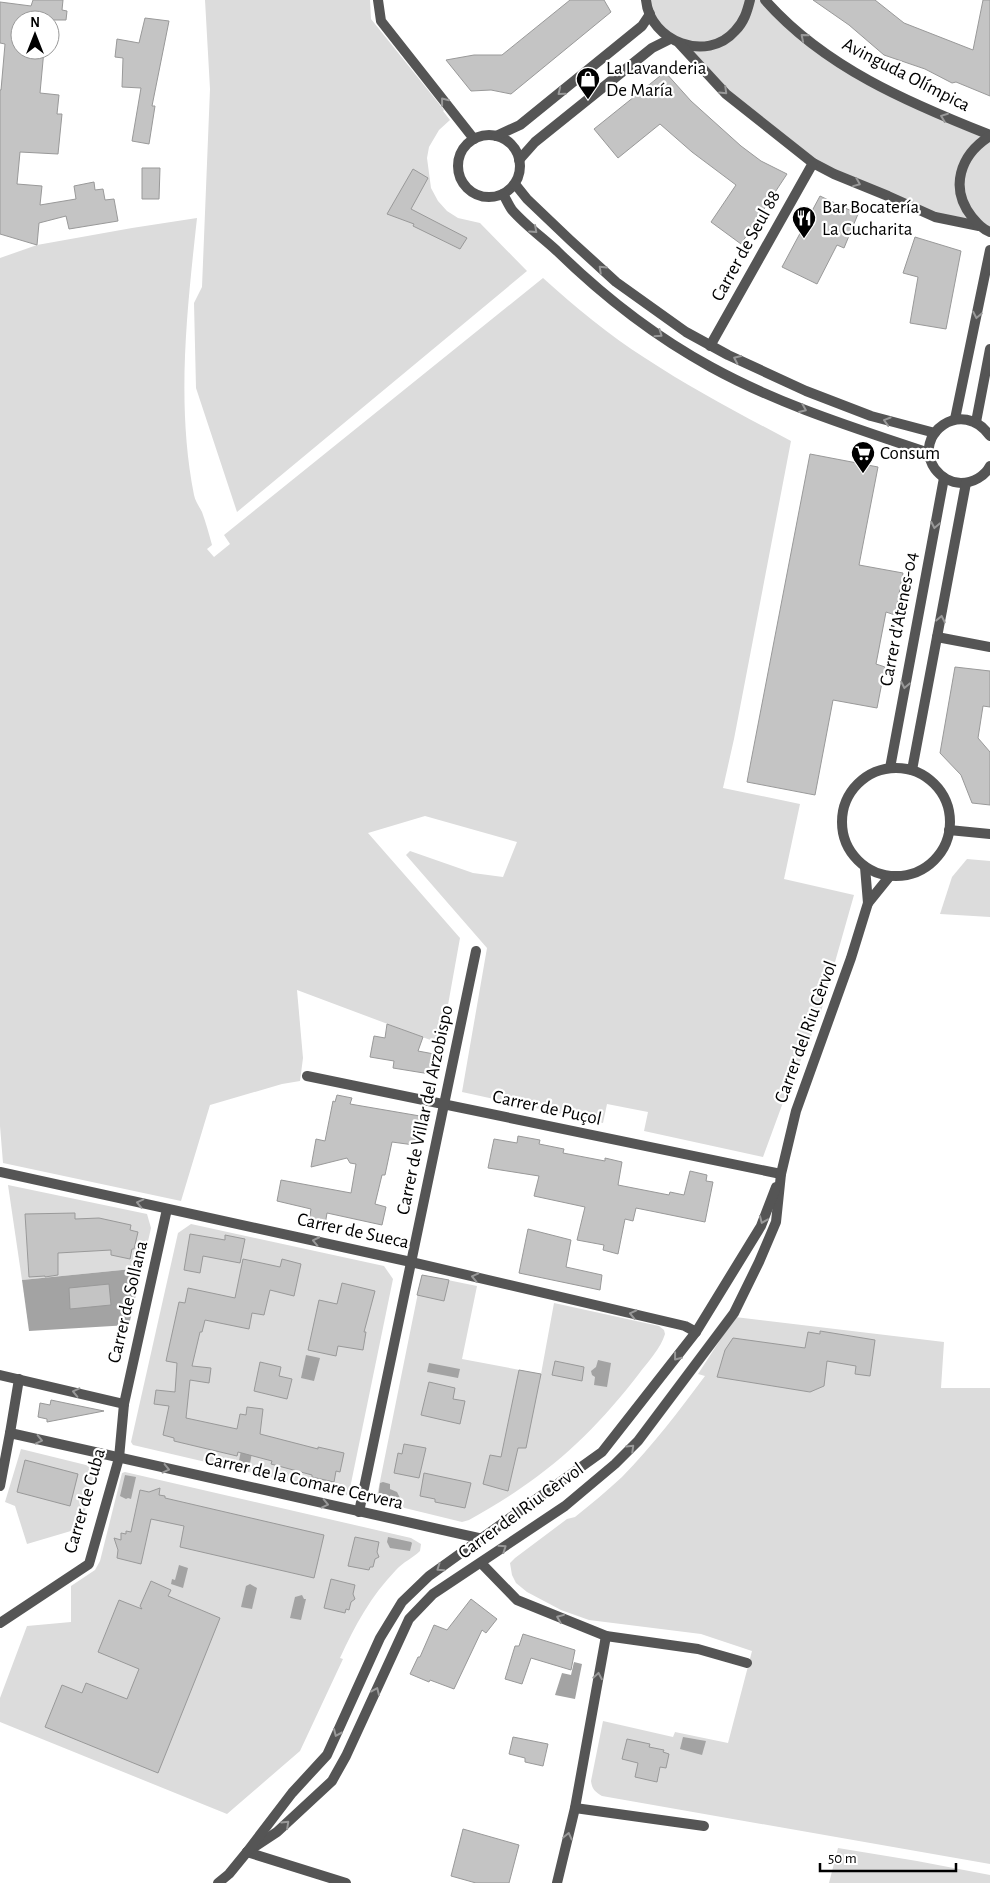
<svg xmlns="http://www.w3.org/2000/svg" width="990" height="1883" font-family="'Alegreya Sans',sans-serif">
<rect width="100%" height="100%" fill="#fff"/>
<g fill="#dcdcdc">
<path d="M205,0H370L371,19L444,110L443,111L450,120L439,130L429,147L427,158L431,188L438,201L447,211L458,218L480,223L527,271L237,512L196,388L194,303L202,287L210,89Z"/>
<path d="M651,0H771L829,57L990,135V231L935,217L834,174L771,131L650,14Z"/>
<path d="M197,218C187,310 176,404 194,495C195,501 199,506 202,512C206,523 209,534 212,545L207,549L214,557L230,544L224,535L543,278C575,307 609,335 645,358C692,389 742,415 791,441L734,739L723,788L800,804L784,879L854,895L820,1015L785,1097L763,1157L644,1131L648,1112L607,1104L603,1123L462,1092L487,948L406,855L410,851L473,873L503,877L517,842L425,816L368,833L460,938L441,1044L297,990L303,1058L300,1081L282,1084L210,1105L181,1201L3,1163L0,1126V258L37,245L132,228Z"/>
<path d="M967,859L990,861V917L940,914L952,877Z"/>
<path d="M8,1185L147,1214L151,1228L142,1268L22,1280Z"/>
<path d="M191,1224L384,1266L393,1279L349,1493L347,1495L133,1445L131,1442L178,1233Z"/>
<path d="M423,1275L477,1286L462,1359L541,1374L554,1303L659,1326L664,1330L665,1334C661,1348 647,1363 638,1375C605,1418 566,1458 521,1488C504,1500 486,1510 469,1520L462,1522L376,1501L421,1278Z"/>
<path d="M735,1317L944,1342L941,1388H990V1864L602,1796C595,1792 592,1789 591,1781L603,1721L673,1737L675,1732L728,1743L752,1651L701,1634L589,1620L561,1610L527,1592L516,1583L512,1575L510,1563L515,1558L567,1519L575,1517C591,1504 607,1491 622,1477C653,1445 679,1411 705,1376L698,1374Z"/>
<path d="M21,1449L86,1465L93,1470V1477L81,1528L27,1544L15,1506L5,1502Z"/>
<path d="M125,1472L411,1538L421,1544L420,1551C413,1558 403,1562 396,1570C371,1596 355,1625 340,1658L343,1659L300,1751L227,1814L0,1722V1698L27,1626L71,1622V1586L95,1570L100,1561L122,1473Z"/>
<path d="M838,1848L917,1861L990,1875V1883H829Z"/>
</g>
<g fill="#a3a3a3">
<path d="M142,1268L129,1325L29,1331L22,1280Z"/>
<path d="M306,1355L320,1358L314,1381L301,1378Z"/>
<path d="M598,1360L611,1363L607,1387L594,1385L595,1377L592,1375L591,1371L596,1367Z"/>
<path d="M429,1363L460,1369L458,1378L427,1372Z"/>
<path d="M242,1445L253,1447L249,1469L238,1466Z"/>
<path d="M125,1475L136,1477L131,1499L128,1498L126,1499L120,1496Z"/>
<path d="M383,1482L390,1484V1489L397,1492L401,1500L399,1504L378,1499L380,1483Z"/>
<path d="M388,1537L411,1542L412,1543L410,1551L390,1548L387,1542Z"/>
<path d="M179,1565L188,1568L183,1588L171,1584L172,1579L175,1580Z"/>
<path d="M250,1584L257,1588L252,1609L241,1607L246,1586Z"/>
<path d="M302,1595L304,1599H306L301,1620L290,1618L295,1597Z"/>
<path d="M574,1662L582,1664L575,1699L555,1695L562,1673L571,1675Z"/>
<path d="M683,1737L706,1741L702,1755L680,1749Z"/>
</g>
<g fill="#c4c4c4" stroke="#999">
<path d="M33,0H63L62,10L67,11L66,20H20V50H44L40,93L59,95L57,114H62L58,154L20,152L17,184L42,186L40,205L76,199L74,186L94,182L95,190L103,189L105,200L114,199L118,221L69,229L66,216L39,223L37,245L0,234V90H1L5,44L0,43V2L31,6Z"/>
<path d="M570,0H604L611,12L511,94L491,90L471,91L446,60L474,55H502Z"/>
<path d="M813,0H875L904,23L973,50L983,0H990V96L956,82L952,83L925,69L884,55L849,25Z"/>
<path d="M145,18L169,21L152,106H155L149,144L132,141L141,88L122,87L123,58L115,57L117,39L139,43Z"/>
<path d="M665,72L691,101L741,146L761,161L787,174L741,244L711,222L736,185L692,152L660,124L618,158L594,129Z"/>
<path d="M142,168H160L159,199H142Z"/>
<path d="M413,169L428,178L411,209L467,238L460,249L413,226L414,224L387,214Z"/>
<path d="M820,196L858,214L844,248L837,245L817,284L782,267Z"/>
<path d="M915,237L961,251L946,329L910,323L918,277L903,273Z"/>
<path d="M810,454L878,467L859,565L903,573L895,615L886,612L876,664L885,667L877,708L833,700L815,795L747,782Z"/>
<path d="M955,667L990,671V707L983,706L978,738L990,752V805L972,803L961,775L940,753Z"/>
<path d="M387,1024L423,1037L418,1051L434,1054L430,1074L393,1068L394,1061L370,1057L374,1036L385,1038Z"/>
<path d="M337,1095L352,1098L350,1104L420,1116L414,1145L392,1142L385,1175H382L375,1204L386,1207L382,1225L327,1213L325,1225L309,1222L311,1209L277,1201L281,1180L351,1193L356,1164L350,1163L347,1158L311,1167L316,1139L325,1141L333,1101L335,1102Z"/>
<path d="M518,1136L540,1140L539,1144L564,1149L563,1153L605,1161V1158L622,1162L618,1185L669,1195L670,1192L684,1195L690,1171L707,1175L706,1181L713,1182L705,1222L636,1208L633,1221L625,1219L618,1254L603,1250L604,1245L577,1240L585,1207L534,1196L539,1176L488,1168L494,1139L517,1143Z"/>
<path d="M75,1213V1219L99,1218L131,1225L130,1230L138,1232L134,1249H132L130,1259L111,1255V1250L58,1253V1275L45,1277V1276L29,1277L25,1214Z"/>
<path d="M528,1229L571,1240L566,1267L602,1275L600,1290L519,1273Z"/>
<path d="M190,1234L225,1240V1235L245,1239L240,1263L203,1256L200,1273L184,1270Z"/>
<path d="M243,1259L280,1267L282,1259L301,1264L294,1296L270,1290L264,1315L252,1313L249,1329L205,1320L202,1332H200L192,1366L211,1368L209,1383L190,1380L186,1418L237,1429L240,1414L246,1415L247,1407L263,1409L260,1434L318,1449V1447L344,1453L340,1472L336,1471L334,1482L312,1477V1475L271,1464L272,1461L238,1452L237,1456L174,1441V1438L163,1435L169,1406L154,1404L156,1390L175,1392L177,1363L166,1361L179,1302L185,1303L188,1288L235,1298Z"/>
<path d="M422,1275L449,1280L444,1301L417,1295Z"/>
<path d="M342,1283L375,1291L364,1332H366L363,1350L338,1346L336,1356L308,1350L319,1300L337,1304Z"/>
<path d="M109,1284L111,1305L70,1309L69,1288Z"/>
<path d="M820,1331L875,1340L870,1376L855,1374L856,1366L827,1361L824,1386L810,1392L717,1377L725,1350L733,1338L805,1348L808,1332L820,1334Z"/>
<path d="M555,1361L584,1367L582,1381L552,1375Z"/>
<path d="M260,1362L281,1367L279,1376L292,1379L287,1399L254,1391Z"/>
<path d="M519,1370L541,1374L526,1448H518L508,1491L483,1484L490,1455L501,1457Z"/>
<path d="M429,1382L455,1388L453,1399L465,1401L460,1424L421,1415Z"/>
<path d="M51,1400L70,1404L104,1411L47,1422V1419L38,1417L40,1403L50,1405Z"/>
<path d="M404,1444L426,1448L419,1478L394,1473L398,1453L402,1454Z"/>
<path d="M25,1460L78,1474L70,1506L17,1492Z"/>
<path d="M424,1473L471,1483L465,1508L435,1502V1499L420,1496Z"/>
<path d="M160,1488L159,1495L165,1496V1498L324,1535L314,1578L180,1547L184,1526L151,1519L141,1564L117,1558L118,1550L114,1538L121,1540V1533L126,1534V1531L131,1532L140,1490L149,1492Z"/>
<path d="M355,1537L379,1542L377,1552L379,1557L375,1559L373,1567H370L369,1570L348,1566Z"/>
<path d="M331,1579L355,1585L353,1594L355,1599L351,1602L349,1610L346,1609L345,1613L324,1608Z"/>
<path d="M151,1581L171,1590L168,1596L220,1618L158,1773L45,1727L62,1685L82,1693L86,1683L127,1699L139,1669L98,1652L119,1600L142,1609L140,1606Z"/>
<path d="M471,1599L497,1619L486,1633L482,1630L454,1689L430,1680L429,1682L410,1674L418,1657H420L434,1625L447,1630Z"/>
<path d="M523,1634L575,1650L571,1670L531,1658L522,1684L505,1679L515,1646H519Z"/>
<path d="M513,1737L548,1744L543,1766L525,1762V1758L509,1754Z"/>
<path d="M627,1739L650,1744L649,1747L664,1750L663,1752L669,1754L666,1768L660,1767L657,1782L635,1777L638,1763L622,1759Z"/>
<path d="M463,1829L519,1845L509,1883H476L451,1876Z"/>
</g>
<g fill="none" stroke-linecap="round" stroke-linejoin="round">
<g stroke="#555" stroke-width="10">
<path d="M378,0L381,21L474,139"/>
<path d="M646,0C650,42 707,63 735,31C744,22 747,12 750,0"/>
<path d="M765,0C824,67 909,103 990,135"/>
<path d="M679,43L726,94L813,163L834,174L888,196L935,217L979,226"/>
<circle cx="489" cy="166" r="31"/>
<path d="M496,136L520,125L642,26L650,14"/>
<path d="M990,136C960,155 949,188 972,217C978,224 982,229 990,232"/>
<path d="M519,160L535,142L652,48L670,39"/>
<path d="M515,184L527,199L570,240L616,282L686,332L728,355L806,391L871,416L935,433"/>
<path d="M503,194C506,199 509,206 512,210C525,225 543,238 557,251C602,295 656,337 711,367C780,405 855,428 929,453"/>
<path d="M710,346L813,163"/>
<path d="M955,419L990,250"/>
<path d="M976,422L990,349"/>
<path d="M990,436C963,397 911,434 935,469C941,477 951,483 961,483C973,483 985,476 990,466"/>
<path d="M937,637L990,647"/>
<circle cx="896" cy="822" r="54"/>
<path d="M890,768L944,478"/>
<path d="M912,770L966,483"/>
<path d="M949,830L990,834"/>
<path d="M865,867L868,903L889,877"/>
<path d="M307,1076L781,1174"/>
<path d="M0,1172L411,1262L685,1326L696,1332"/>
<path d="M0,1375L124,1404"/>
<path d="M10,1433L19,1379"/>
<path d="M0,1486L10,1433L483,1539"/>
<path d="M359,1512L476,951"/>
<path d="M481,1563L517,1600L606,1636L698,1649L747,1663"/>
<path d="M0,1623L89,1564L119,1458L124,1404L167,1209"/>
<path d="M575,1808L704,1826"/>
<path d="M247,1852L277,1832L332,1781L346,1756L409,1619L433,1594L565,1506L615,1464L638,1441L734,1313L759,1262L776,1222L781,1174L796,1111L851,958L868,903"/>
<path d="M247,1852L346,1883"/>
<path d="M218,1883L229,1874L247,1852L292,1793L327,1755L380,1638L402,1602L429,1576L602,1452L696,1332L761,1226L776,1187"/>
<path d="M557,1883L575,1808L606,1636"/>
</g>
</g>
<defs><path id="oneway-chevron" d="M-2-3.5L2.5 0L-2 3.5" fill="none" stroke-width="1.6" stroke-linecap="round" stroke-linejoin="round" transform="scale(1.25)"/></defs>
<g stroke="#999">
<use href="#oneway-chevron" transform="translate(804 37) rotate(-140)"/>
<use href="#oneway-chevron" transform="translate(724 91) rotate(44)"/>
<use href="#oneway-chevron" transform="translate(561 92) rotate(141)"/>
<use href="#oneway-chevron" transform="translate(444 101) rotate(-128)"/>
<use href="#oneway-chevron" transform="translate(944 117) rotate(-159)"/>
<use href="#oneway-chevron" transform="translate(857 183) rotate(22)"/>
<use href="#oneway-chevron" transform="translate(534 230) rotate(42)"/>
<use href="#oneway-chevron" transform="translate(602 269) rotate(-136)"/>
<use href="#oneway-chevron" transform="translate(977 315) rotate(101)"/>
<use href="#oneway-chevron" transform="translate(659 334) rotate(35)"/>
<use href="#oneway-chevron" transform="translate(737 359) rotate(-155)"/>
<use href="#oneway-chevron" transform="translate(803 409) rotate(23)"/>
<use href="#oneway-chevron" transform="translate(887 421) rotate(-164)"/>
<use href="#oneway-chevron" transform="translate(935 525) rotate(101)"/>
<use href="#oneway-chevron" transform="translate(941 619) rotate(-79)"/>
<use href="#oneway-chevron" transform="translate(905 685) rotate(101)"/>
<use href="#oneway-chevron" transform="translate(140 1203) rotate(-167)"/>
<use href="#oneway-chevron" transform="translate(763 1220) rotate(113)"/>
<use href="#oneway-chevron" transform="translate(316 1241) rotate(-168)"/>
<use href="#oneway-chevron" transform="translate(475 1277) rotate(-167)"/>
<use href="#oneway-chevron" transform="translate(633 1314) rotate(-167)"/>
<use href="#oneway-chevron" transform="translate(677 1357) rotate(128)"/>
<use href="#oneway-chevron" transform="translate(76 1392) rotate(-167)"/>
<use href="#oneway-chevron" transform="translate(39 1440) rotate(13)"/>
<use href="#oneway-chevron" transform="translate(631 1448) rotate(-44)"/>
<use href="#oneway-chevron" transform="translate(166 1469) rotate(13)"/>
<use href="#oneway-chevron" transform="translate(325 1504) rotate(13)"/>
<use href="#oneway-chevron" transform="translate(503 1548) rotate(-34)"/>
<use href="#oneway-chevron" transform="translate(440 1568) rotate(145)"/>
<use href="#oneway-chevron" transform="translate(560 1618) rotate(-158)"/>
<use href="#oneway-chevron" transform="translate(598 1676) rotate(-80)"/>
<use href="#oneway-chevron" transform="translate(376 1691) rotate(-66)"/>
<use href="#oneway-chevron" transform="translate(337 1733) rotate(114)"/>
<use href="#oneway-chevron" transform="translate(286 1824) rotate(-43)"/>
<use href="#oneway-chevron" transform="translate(568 1836) rotate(-77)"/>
</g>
<defs>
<g id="shop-pin" transform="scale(1.25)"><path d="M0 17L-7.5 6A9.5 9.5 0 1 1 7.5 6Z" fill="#000" stroke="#fff"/><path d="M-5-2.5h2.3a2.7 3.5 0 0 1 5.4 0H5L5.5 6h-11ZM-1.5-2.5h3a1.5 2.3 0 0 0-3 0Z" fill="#fff"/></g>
<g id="restaurant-pin" transform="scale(1.25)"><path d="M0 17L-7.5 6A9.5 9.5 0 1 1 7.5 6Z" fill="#000" stroke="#fff"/><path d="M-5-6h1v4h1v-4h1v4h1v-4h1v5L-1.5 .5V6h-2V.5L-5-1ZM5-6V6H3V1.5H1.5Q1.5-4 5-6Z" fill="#fff"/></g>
<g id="supermarket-pin" transform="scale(1.25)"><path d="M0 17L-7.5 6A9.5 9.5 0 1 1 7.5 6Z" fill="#000" stroke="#fff"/><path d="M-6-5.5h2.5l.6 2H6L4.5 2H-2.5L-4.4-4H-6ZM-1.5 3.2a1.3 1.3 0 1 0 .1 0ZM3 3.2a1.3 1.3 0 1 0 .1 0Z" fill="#fff"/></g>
</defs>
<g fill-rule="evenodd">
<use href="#shop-pin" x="588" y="79"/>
<use href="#restaurant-pin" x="804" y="218"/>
<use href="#supermarket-pin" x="863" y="453"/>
</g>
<g text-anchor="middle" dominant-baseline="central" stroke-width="4.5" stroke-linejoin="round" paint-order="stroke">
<g font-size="19" fill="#000" stroke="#fff" text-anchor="start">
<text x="606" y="68">La Lavanderia<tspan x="606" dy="22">De María</tspan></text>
<text x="822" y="207">Bar Bocatería<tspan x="822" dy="22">La Cucharita</tspan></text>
<text x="880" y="453">Consum</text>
</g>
<g font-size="19" fill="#000" stroke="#fff">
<text transform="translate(906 75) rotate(27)">Avinguda Olímpica</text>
<text transform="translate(746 246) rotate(-61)">Carrer de Seul 88</text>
<text transform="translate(899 619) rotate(-79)">Carrer d'Atenes-04</text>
<text transform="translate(806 1032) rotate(-70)">Carrer del Riu Cèrvol</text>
<text transform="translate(547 1108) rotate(12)">Carrer de Puçol</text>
<text transform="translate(425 1110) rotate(-78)">Carrer de Villar del Arzobispo</text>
<text transform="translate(353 1231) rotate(12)">Carrer de Sueca</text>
<text transform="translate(128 1302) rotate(-77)">Carrer de Sollana</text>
<text transform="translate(304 1481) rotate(13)">Carrer de la Comare Cervera</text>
<text transform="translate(85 1501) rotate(-74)">Carrer de Cuba</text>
<text transform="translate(521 1511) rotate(-36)">Carrer del Riu Cèrvol</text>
</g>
</g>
<g transform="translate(35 35)"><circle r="24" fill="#ffffff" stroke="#999999"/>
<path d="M0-4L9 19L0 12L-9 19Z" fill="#000000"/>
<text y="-8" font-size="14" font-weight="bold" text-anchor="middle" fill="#000000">N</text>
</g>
<path d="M820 1863v8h136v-8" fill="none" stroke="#000000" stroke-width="2.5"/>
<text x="828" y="1863" font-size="15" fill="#000000" stroke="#ffffff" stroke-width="4" paint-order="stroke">50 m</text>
</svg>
